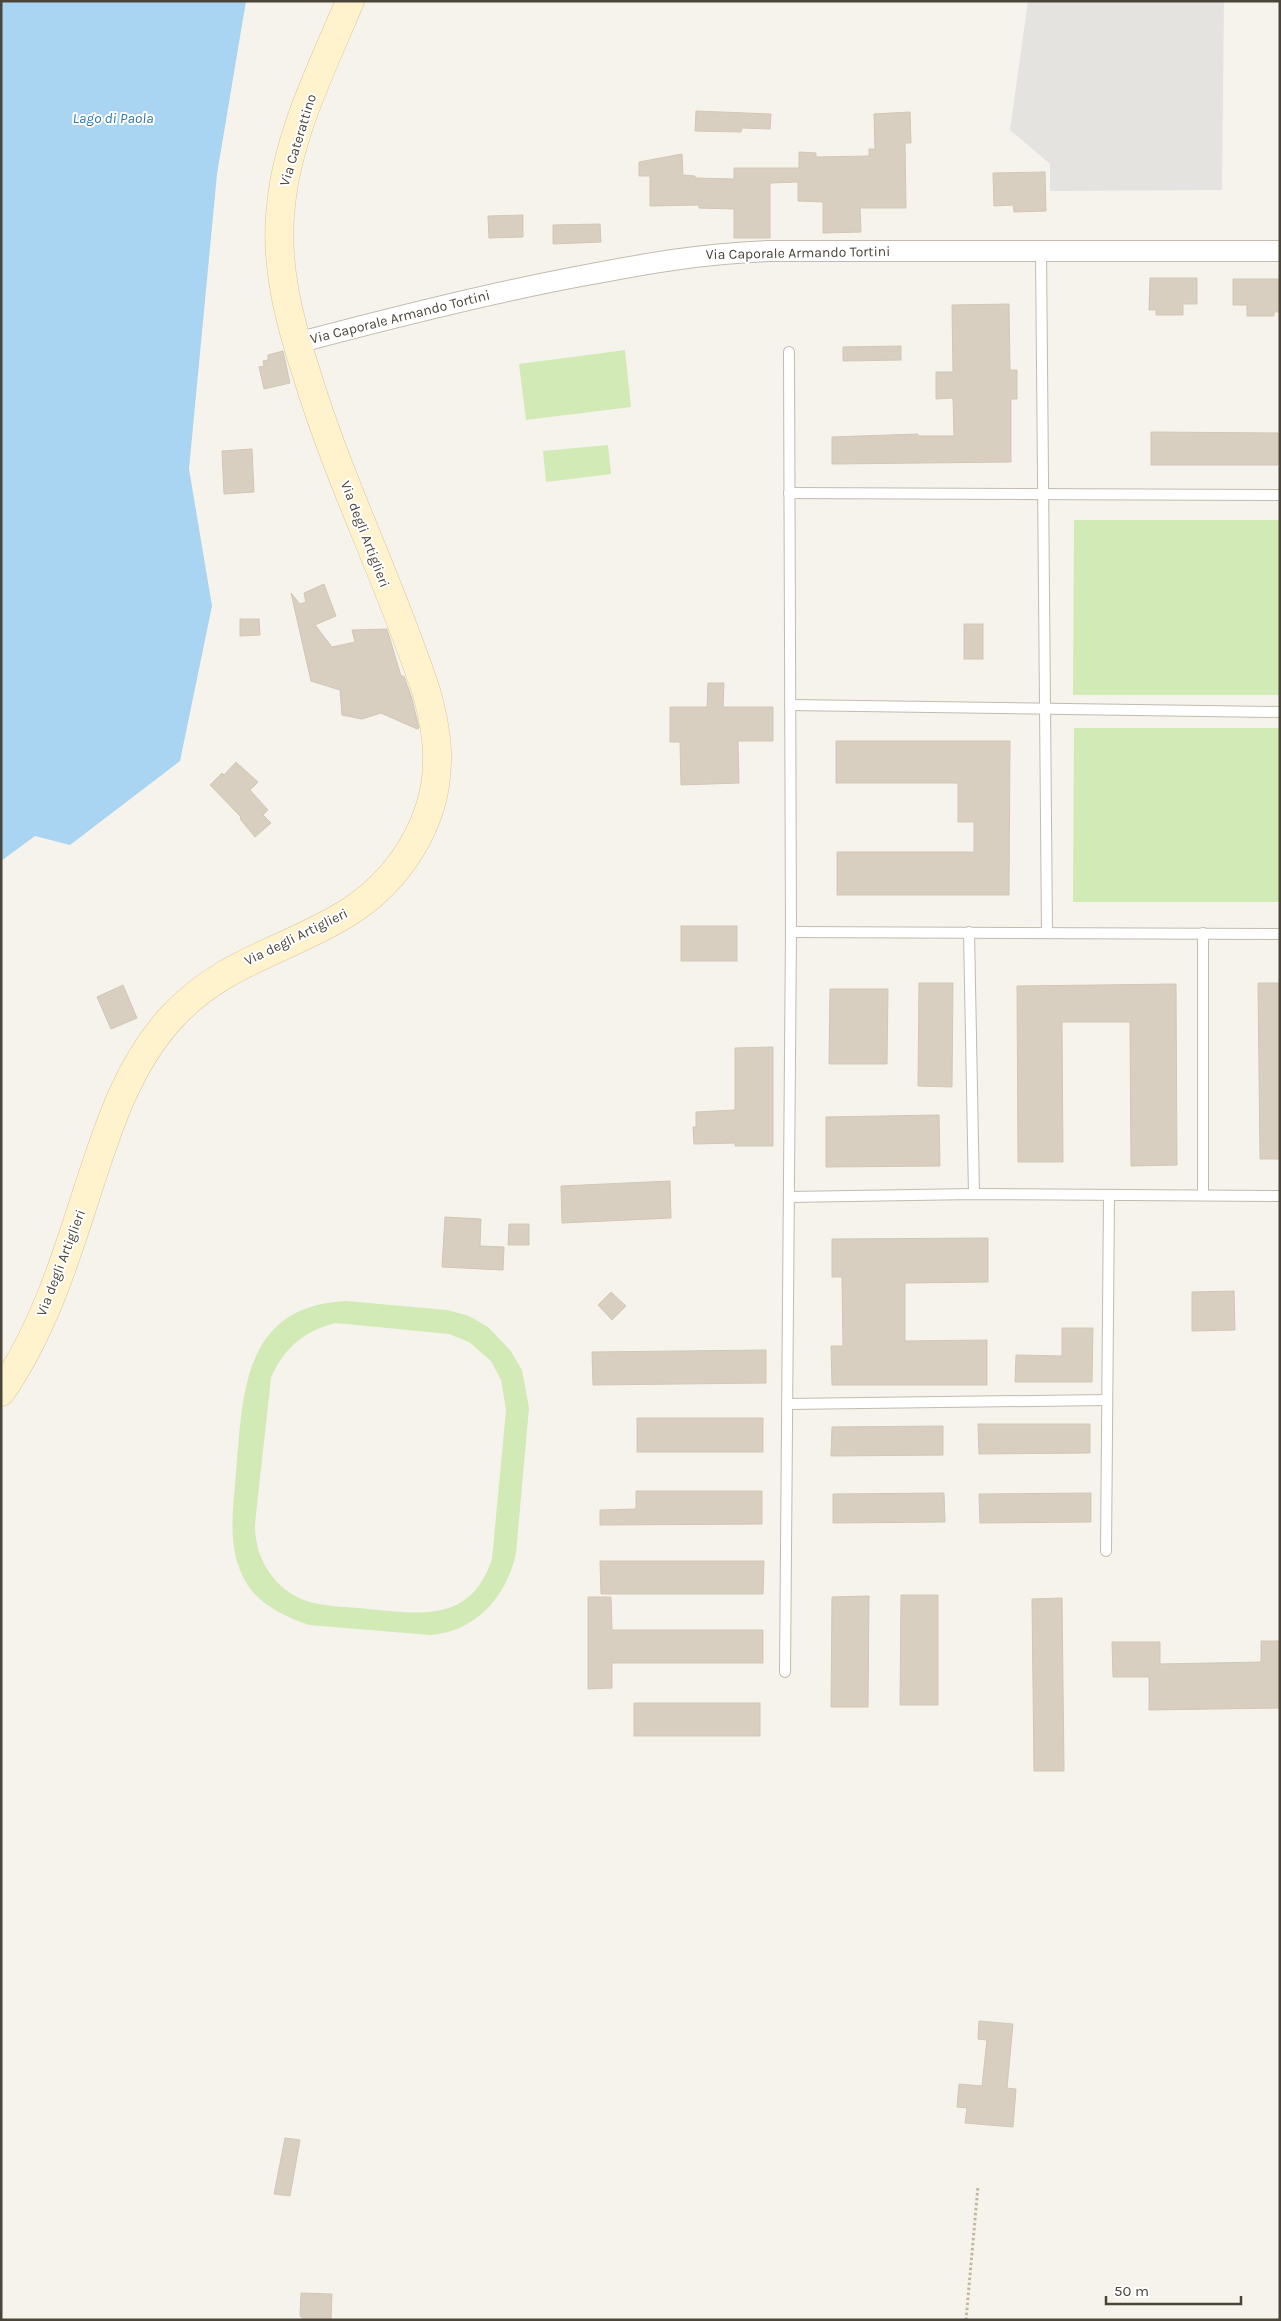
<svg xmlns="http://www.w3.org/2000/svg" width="1281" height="2321" font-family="Karla,sans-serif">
<rect width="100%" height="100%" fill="#f6f3ec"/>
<g fill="#d2eab5" fill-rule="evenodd">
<path d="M625,350L631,407L526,420L519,364Z"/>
<path d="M608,445L611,474L546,482L543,451Z"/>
<path d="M1074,520H1280V695H1073Z"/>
<path d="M1074,728H1280V902H1073Z"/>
<path d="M346,1301L447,1310L469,1316L488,1327L510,1350L522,1370L529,1408L516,1553C507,1596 476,1632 430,1635L309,1625C286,1617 260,1605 247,1584C226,1550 233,1511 236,1473C243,1394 242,1306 346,1301ZM336,1323L449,1334L469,1342L491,1361L501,1380L506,1410L492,1559C471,1623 421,1614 368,1609C350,1607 331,1607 314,1603C278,1595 254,1561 255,1524L271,1378C283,1349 305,1330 336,1323Z"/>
</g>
<path fill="#e5e3e0" d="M1028,1H1224L1222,190L1050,191V164L1010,130Z"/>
<path fill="#a9d4f2" d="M1,1H246L217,174L189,469L212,606L180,761L70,845L35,836L1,861Z"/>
<g fill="#d8cfc1" stroke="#d3c7b4">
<path d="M696,111L771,114L770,129L742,128L741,132L695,131Z"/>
<path d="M910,112L911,143H905L906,208H860L861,232L823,233V202L798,201V182L770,183V238H734V209L699,208V205L650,206V176H639V162L682,154L683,175L695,176V178L734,179V168H799V152L816,153V157L869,156V149H875L874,114Z"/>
<path d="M1045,172L1046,211L1014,212L1013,205L994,206L993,173Z"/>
<path d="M523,215V237L489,238L488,216Z"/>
<path d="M600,224L601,242L553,244V225Z"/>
<path d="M1150,278H1197V304H1183V315H1156V310H1149Z"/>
<path d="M1233,279H1280V312H1274V316H1247V305H1233Z"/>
<path d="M1009,304L1010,370H1017V399H1011V462L832,464V437L918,434V436H954L953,398L936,399V372H953L952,305Z"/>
<path d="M901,346V360L843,361V347Z"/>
<path d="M283,351L290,383L264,389L259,367L264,366L263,361L268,360V355Z"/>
<path d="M1151,432L1278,433V465H1151Z"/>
<path d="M252,449L254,492L224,494L222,451Z"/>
<path d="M324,584L336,616L315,625L332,647L355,642L352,630L387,629L401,676H404L412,699L419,728L417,729L381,713L362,719L342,715L340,690L311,681L291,593L300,604L306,602L304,593Z"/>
<path d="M240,619H259L260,635L240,636Z"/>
<rect x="964" y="624" width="19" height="35"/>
<path d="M708,683H724L723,707H773V741H738L739,783L681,785L680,742H670V707H707Z"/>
<path d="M836,741H1010L1009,895H837V852H974V822H958V783H836Z"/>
<path d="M236,762L258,782L250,790L268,810L263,815L271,823L255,837L240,819L241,817L210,785L222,773L224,775Z"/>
<rect x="681" y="926" width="56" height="35"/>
<path d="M919,983H953L952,1087L918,1086Z"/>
<path d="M1258,983H1280V1159H1260Z"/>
<path d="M1176,984L1177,1165L1131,1166L1130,1022H1062L1063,1162H1018L1017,986Z"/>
<path d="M123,985L137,1018L111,1029L97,997Z"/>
<path d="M830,989H888L887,1064H829Z"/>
<path d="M773,1047V1146H735V1143L694,1144L693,1127H696V1112L735,1110V1048Z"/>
<path d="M939,1115L940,1166L826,1167V1117Z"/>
<path d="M670,1181L671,1218L562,1223L561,1186Z"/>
<path d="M445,1217L481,1219L480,1246L504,1247L503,1270L442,1267Z"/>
<path d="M509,1224H529V1245H508Z"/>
<path d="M988,1238V1282L905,1283V1341L987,1340V1385H832L831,1346H843L842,1277H832V1239Z"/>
<path d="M1234,1291L1235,1330L1192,1331V1292Z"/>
<path d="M611,1292L626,1306L612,1320L598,1305Z"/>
<path d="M1062,1328H1093L1092,1382H1015L1016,1355L1062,1356Z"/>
<path d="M766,1350V1383L593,1385L592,1352Z"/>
<rect x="637" y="1418" width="126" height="34"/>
<path d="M978,1424H1090V1453L979,1454Z"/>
<path d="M943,1426V1455L831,1456L832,1427Z"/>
<path d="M636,1491H762V1524L600,1525V1510L636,1509Z"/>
<path d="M944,1493L945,1522L833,1523V1494Z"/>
<path d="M1091,1493V1522L980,1523L979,1494Z"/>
<path d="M600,1561H764L763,1594H601Z"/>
<path d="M901,1595H938V1705H900Z"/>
<path d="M869,1596L868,1707H831L832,1597Z"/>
<path d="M588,1597H611L612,1630H763V1663H612V1688L588,1689Z"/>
<path d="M1062,1598L1064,1771H1034L1032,1599Z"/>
<path d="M1261,1641H1280V1708L1149,1710V1677H1113L1112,1642H1160V1664L1261,1662Z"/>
<rect x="634" y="1703" width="126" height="33"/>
<path d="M979,2021L1013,2024L1007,2088L1016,2089L1013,2127L965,2123L967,2108L957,2107L959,2084L982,2086L987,2040L978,2039Z"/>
<path d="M285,2138L300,2140L290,2196L274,2194Z"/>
<path d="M301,2293L332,2294L331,2320H305L300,2316Z"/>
</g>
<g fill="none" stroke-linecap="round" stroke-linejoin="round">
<g stroke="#c2bbae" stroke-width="12">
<g id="lane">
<path d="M1041,251L1047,933"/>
<path d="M789,493L1280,495"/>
<path d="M790,705L1280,712"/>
<path d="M791,932L1280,934"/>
<path d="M969,932L974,1194"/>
<path d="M1203,1195V933"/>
<path d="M789,1197L974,1194L1280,1196"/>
<path d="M787,1404L1106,1400"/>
<path d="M1106,1551L1109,1195"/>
<path d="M785,1672L791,932L789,352"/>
</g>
</g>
<g stroke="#c2bbae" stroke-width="22">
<path id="street" d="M297,343C391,318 485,294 581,276C644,264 705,253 769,251H1280"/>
</g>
<g stroke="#d6c79b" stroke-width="29">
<path id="secondary" d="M1,1392C44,1330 67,1255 90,1183C109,1125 128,1066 170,1019C222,961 287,951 349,912C399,880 436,823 437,763C438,740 433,716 427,694C392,586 340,484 307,375C289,320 274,263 281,205C288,134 323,66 350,1"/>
</g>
<path stroke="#c4b79f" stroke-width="3" stroke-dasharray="2.5 2.5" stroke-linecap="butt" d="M966,2320L978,2186"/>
<use href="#lane" stroke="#fff" stroke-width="10"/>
<use href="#street" stroke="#fff" stroke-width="20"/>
<use href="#secondary" stroke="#fff3cd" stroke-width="28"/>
</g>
<g text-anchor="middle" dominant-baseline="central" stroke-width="4" stroke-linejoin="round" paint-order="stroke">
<g font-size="14" fill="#4b4439" stroke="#fff">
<text transform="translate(298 140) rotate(-73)">Via Caterattino</text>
<text transform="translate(798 253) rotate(-1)">Via Caporale Armando Tortini</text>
<text transform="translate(400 317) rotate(-14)">Via Caporale Armando Tortini</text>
<text transform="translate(365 534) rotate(69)">Via degli Artiglieri</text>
<text transform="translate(296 937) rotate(-26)">Via degli Artiglieri</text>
<text transform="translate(61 1263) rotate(-69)">Via degli Artiglieri</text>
</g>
<g font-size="15" font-style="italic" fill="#2e7ab2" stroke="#fff">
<text x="113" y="118">Lago di Paola</text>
</g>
</g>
<rect width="1281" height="2321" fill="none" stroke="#4b4439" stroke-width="5"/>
<path d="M1106 2296v8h135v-8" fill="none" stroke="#4b4439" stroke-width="2.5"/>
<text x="1114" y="2296" font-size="15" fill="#4b4439" stroke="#ffffff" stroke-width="4" paint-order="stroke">50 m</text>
</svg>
